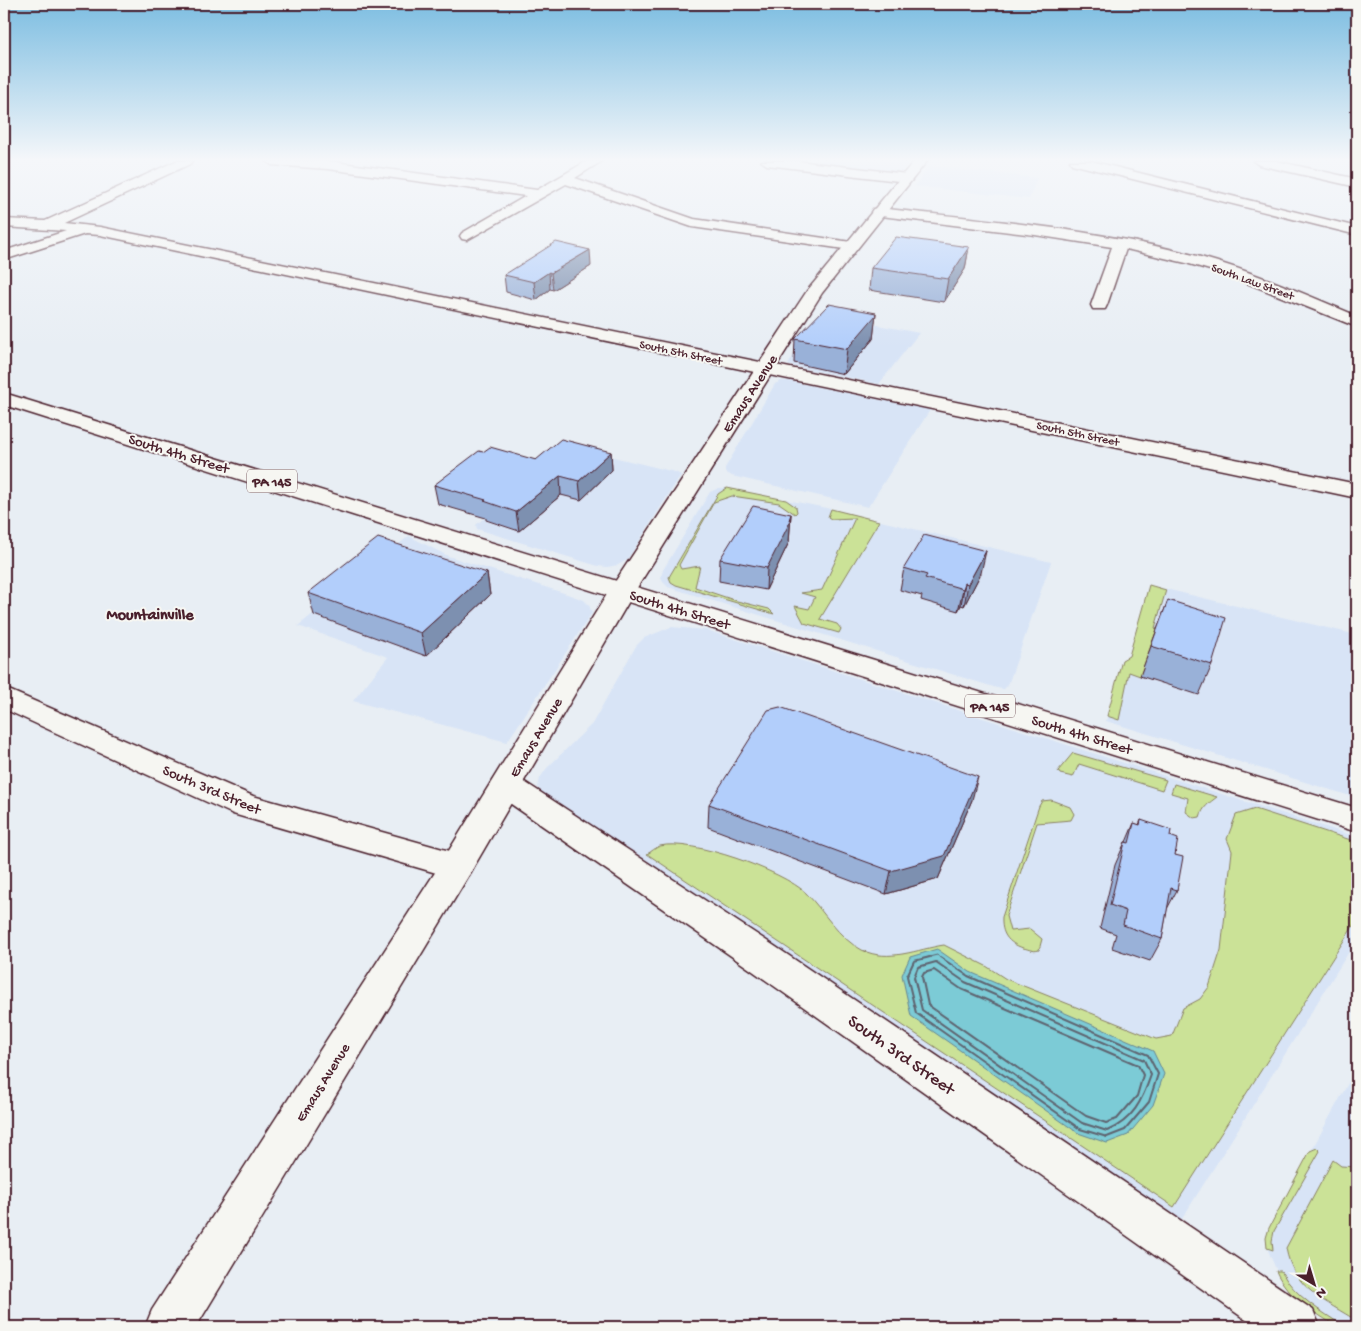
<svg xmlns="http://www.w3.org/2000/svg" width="1361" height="1331" viewBox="0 0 1361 1331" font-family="'Gochi Hand',sans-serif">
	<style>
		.built { fill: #d8e4f6 }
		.green { fill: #cbe297; stroke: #8a8061 }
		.water { fill: #7bcbd6; stroke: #678692 }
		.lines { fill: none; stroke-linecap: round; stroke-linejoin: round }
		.shore-far1 { stroke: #5e646f; stroke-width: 1 }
		.shore { stroke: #5e646f; stroke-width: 2 }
		.minor-casing { stroke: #4a1f2b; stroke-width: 3 }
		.secondary-casing { stroke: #4a1f2b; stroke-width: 3 }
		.primary-casing { stroke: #4a1f2b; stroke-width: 3 }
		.minor { fill: #f6f6f2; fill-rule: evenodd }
		.secondary { fill: #f6f6f2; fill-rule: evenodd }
		.primary { fill: #f6f6f2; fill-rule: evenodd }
		.wall { fill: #99b1d8; stroke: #4a1f2b }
		.shaded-wall { fill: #7d90b0; stroke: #4a1f2b }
		.building { fill: #b2cefb; stroke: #4a1f2b }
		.labels { text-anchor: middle; stroke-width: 4; stroke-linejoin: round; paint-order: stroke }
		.far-street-label { font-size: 12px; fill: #4a1f2b; stroke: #f6f6f2 }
		.shield { fill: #f6f6f2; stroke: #7e6067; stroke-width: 1 }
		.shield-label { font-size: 14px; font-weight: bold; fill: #4a1f2b }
		.street-label { font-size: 15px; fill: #4a1f2b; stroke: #f6f6f2 }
		.neighbourhood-label { font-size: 16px; font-weight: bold; fill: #4a1f2b; stroke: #f6f6f2 }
		.near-street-label { font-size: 18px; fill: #4a1f2b; stroke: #f6f6f2 }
	</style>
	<rect width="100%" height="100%" fill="#e8eef4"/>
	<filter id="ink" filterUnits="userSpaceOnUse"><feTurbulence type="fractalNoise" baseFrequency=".02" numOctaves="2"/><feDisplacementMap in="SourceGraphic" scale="10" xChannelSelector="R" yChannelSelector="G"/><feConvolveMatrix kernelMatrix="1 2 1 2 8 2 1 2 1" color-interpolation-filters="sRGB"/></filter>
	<g filter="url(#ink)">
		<!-- built -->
		<g class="built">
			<path d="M 788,161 L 912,161 L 900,173 Z"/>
			<path d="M 930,166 L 1037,178 L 1029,199 L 915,186 Z"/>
			<path d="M 817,315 L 826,315 L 919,333 L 879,384 L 788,365 Z"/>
			<path d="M 781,381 L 788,381 L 930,410 L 868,507 L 732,476 L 725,472 L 725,468 L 775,384 Z"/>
			<path d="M 568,446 L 675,472 L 681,475 L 627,560 L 618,565 L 607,567 L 598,566 L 477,529 L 476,525 Z"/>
			<path d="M 719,488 L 727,488 L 831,509 L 1051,562 L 1008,685 L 1004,689 L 997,688 L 668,587 L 663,582 L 661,577 L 663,570 L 710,492 Z"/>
			<path d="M 409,536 L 448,556 L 570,595 L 584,600 L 589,605 L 592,613 L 507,742 L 353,701 L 388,657 L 298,626 Z"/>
			<path d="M 1149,585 L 1357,635 L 1357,798 L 1106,721 L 1122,660 L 1129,656 Z"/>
			<path d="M 671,627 L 706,630 L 1357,837 L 1357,939 L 1180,1222 L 542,794 L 538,787 L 540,778 L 547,768 L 592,724 L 636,646 L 644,638 Z"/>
			<path d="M 1357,1067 L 1357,1327 L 1337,1327 L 1281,1281 L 1267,1248 L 1266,1238 L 1269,1228 Z"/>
		</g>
		<!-- green -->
		<g class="green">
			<path d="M 727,488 L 786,500 L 796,507 L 797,512 L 795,514 L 779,503 L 732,496 L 714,502 L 679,565 L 681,569 L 700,566 L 695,587 L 737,601 L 769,609 L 774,614 L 676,585 L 671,582 L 669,577 L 718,494 Z"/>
			<path d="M 831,509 L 879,521 L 820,619 L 837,624 L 841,629 L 839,633 L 804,623 L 795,606 L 809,609 L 815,597 L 801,593 L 822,590 L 855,518 L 831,519 L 828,517 Z"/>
			<path d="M 1149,585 L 1166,590 L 1155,628 L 1157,629 L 1140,676 L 1129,672 L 1119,720 L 1107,716 L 1122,660 L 1129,656 Z"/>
			<path d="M 1073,753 L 1166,780 L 1162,790 L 1079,764 L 1073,777 L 1060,774 L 1058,771 Z"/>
			<path d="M 1174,784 L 1217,797 C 1209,803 1203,807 1200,817 L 1194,818 L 1186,812 L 1188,798 L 1171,793 Z"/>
			<path d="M 1051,800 L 1070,807 L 1074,814 L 1071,820 L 1037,823 L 1006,916 L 1010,931 L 1030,929 L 1042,939 L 1039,950 C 1033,952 1029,949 1023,948 C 1008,943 1001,934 1002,917 L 1039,806 L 1042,801 Z"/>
			<path d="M 1255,809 L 1357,842 L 1357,920 L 1174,1207 L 647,854 C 651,852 656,847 660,846 C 691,838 783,871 806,893 C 824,911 838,938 862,950 C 889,963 917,949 944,945 L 986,966 L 1006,979 L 1156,1039 L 1172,1036 L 1183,1008 L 1200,999 L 1209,987 L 1221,950 L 1232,851 L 1227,839 L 1236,815 Z"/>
			<path d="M 1317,1148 L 1320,1151 L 1274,1231 L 1272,1241 L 1273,1250 L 1267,1248 L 1266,1238 L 1269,1228 L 1310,1151 Z"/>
			<path d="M 1333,1160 L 1341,1166 L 1357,1167 L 1357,1321 C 1326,1301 1293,1289 1286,1248 Z"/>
			<path d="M 1276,1271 L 1281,1271 C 1295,1297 1321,1311 1345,1327 L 1337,1327 C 1313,1311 1288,1298 1276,1271 Z"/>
		</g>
		<!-- water -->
		<path class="water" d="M 937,949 L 970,972 L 1153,1051 L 1164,1074 L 1153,1105 L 1128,1135 L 1107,1143 L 1078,1133 L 911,1016 L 902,975 L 910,957 Z"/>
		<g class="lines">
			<!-- shore-far1 -->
			<path class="shore-far1" d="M 925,958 L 937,955 L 941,958"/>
			<!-- shore -->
			<g class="shore">
				<path d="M 930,957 L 914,961 L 907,976 L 916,1013 L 1080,1129 L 1107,1137 L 1125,1130 L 1149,1102 L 1158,1074 L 1148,1055 L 968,976 L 940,957"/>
				<path d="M 936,962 L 965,982 L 1144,1060 L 1151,1075 C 1142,1101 1133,1120 1107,1131 L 1082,1123 L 922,1010 L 914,977 L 918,967 Z"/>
				<path d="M 934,970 L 961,989 L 1138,1065 L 1143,1075 L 1137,1096 L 1117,1119 L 1106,1123 L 1086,1116 L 928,1005 L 922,977 L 924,973 Z"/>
			</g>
			<!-- minor casing -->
			<g class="minor-casing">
				<g id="minor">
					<path d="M 176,161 L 192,161 L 190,164 L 64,223 L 100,227 L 1357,484 L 1357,498 L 100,235 L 85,234 L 4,260 L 4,251 L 66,231 L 4,227 L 4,219 L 45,221 Z"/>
					<path d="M 266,161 L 328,161 L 537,190 L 587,161 L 602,161 L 575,178 L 694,219 L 851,242 L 856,243 L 858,246 L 856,249 L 851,250 L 692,227 L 566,184 L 467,240 L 462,239 L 460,236 L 462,233 L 526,196 L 328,169 L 272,165 Z"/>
					<path d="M 761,161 L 798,161 L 907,174 L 913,178 L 907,182 L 767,165 Z"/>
					<path d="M 1070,161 L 1091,161 L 1357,227 L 1357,235 L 1072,164 Z"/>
					<path d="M 1253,161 L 1276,161 L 1357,179 L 1357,187 L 1259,165 Z"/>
					<path d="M 878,208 C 984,220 1093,228 1197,256 C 1252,271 1305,294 1357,316 L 1357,327 L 1227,275 L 1186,263 L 1126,249 L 1107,305 L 1105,309 L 1093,309 L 1091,305 L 1112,247 L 1035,235 L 873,215 L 871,212 L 873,209 Z"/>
					<path d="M 4,688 L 253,796 L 457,853 L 469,857 L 474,866 L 469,875 L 457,879 L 233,814 L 4,709 Z"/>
					<path d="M 506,773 L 517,777 L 776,947 L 1313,1310 L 1320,1327 L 1256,1327 L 750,969 L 495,793 L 490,785 L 495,777 Z"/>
				</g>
			</g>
			<!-- secondary casing -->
			<g class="secondary-casing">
				<path id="secondary" d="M 914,161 L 927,161 L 822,293 L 635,591 L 469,875 L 196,1327 L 145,1327 L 152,1310 L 445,857 L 609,591 L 807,291 Z"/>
			</g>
			<!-- primary casing -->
			<g class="primary-casing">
				<path id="primary" d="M 4,393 L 1357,808 L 1357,832 L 4,405 Z"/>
			</g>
			<!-- minor -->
			<use href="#minor" class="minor"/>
			<!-- secondary -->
			<use href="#secondary" class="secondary"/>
			<!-- primary -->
			<use href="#primary" class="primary"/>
		</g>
		<!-- wall -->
		<g class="wall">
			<path d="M 969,247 L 965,269 L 944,302 L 869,290 L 871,268 Z"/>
			<path d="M 591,266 L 553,290 L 550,289 L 536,300 L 506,292 L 504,275 Z"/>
			<path d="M 876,313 L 873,339 L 844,374 L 794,363 L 795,339 Z"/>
			<path d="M 611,452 L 612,470 L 581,500 L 561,495 L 519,531 L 486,520 L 486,518 L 438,504 L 434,485 L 536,460 Z"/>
			<path d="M 791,514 L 789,542 L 766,590 L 719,581 L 720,559 Z"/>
			<path d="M 904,568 L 981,573 L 964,606 L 961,605 L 958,611 L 921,600 L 922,596 L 900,590 Z"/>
			<path d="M 487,573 L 490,595 L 426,656 L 314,615 L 308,593 Z"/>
			<path d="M 1168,600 L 1212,665 L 1199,695 L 1140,676 Z"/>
			<path d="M 972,800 L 938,879 L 886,894 L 708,827 L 709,804 Z"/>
			<path d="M 1141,820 L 1170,836 L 1175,855 L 1177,890 L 1167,909 L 1162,939 L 1150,961 L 1112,948 L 1116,934 L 1100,928 L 1115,865 L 1125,842 L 1126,842 L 1134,823 L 1139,825 Z"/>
		</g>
		<!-- shaded-wall -->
		<g class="shaded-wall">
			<path d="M 969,247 L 965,269 L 944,302 L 948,279 Z"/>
			<path d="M 590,250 L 591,266 L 553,290 L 551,273 Z"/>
			<path d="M 549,272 L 550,289 L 536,300 L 534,282 Z"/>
			<path d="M 876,313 L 873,339 L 844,374 L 847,349 Z"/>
			<path d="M 611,452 L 612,470 L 581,500 L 579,481 Z"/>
			<path d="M 560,476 L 561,495 L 519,531 L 516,512 Z"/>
			<path d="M 791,514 L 789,542 L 766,590 L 767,568 Z"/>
			<path d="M 986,551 L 981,573 L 964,606 L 968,584 Z"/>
			<path d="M 487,573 L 490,595 L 426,656 L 421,633 Z"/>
			<path d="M 965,583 L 961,605 L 958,611 L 963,589 Z"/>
			<path d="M 978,777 L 972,800 L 938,879 L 886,894 L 891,871 Z"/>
		</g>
		<!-- building -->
		<g class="building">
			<path d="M 896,237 L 969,247 L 948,279 L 871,268 Z"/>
			<path d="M 556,242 L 590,250 L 551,273 L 549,272 L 534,282 L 504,275 Z"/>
			<path d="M 829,304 L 876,313 L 875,314 L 876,315 L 847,349 L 795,339 Z"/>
			<path d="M 561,439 L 611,452 L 579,481 L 560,476 L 516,512 L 484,501 L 486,500 L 434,485 L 479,451 L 483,452 L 490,447 L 536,460 Z"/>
			<path d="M 753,506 L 791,514 L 789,520 L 791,520 L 767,568 L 720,559 Z"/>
			<path d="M 924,535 L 986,551 L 968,584 L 965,583 L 963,589 L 925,578 L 927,575 L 904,568 Z"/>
			<path d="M 378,538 L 487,573 L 421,633 L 308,593 Z"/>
			<path d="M 1168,600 L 1226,618 L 1212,665 L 1151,646 Z"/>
			<path d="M 780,707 L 978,777 L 944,856 L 891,871 L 709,804 L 768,710 Z"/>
			<path d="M 1141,820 L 1171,830 L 1170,836 L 1178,839 L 1175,855 L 1183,857 L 1177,890 L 1171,888 L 1162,939 L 1123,925 L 1126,911 L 1110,905 L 1125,842 L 1129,843 L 1134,823 L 1140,825 Z"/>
		</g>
	</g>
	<!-- sky -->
	<linearGradient id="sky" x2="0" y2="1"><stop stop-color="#7cbde1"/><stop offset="0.46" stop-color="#f5f7fa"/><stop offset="1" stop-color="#f5f7fa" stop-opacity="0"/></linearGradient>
	<rect width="1361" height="347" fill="url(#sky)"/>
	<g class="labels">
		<!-- far-street labels -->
		<g class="far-street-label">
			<text transform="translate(1253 281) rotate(20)" y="4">South Law Street</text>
			<text transform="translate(681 352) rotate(12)" y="4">South 5th Street</text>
			<text transform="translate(1078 433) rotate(12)" y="4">South 5th Street</text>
		</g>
		<!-- shield labels -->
		<g class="shield">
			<rect x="247" y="469.5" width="50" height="23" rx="4"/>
			<rect x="965" y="694.5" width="50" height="23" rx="4"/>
		</g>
		<g class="shield-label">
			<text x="272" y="486">PA 145</text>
			<text x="990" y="711">PA 145</text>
		</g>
		<!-- street labels -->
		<g class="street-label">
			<text transform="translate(749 393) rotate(-57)" y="5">Emaus Avenue</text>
			<text transform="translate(179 453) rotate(17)" y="5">South 4th Street</text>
			<text transform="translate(680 609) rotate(17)" y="5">South 4th Street</text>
			<text transform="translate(1082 734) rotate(17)" y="5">South 4th Street</text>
			<text transform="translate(535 737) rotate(-59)" y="5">Emaus Avenue</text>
			<text transform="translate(212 789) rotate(23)" y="5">South 3rd Street</text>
			<text transform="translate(322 1082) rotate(-58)" y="5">Emaus Avenue</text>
		</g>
		<!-- neighbourhood labels -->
		<g class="neighbourhood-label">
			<text x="150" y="619">Mountainville</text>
		</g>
		<!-- near-street labels -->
		<g class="near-street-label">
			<text transform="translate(902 1054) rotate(35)" y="6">South 3rd Street</text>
		</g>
	</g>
	<!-- margin -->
	<rect width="1361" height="1331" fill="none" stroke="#f6f6f2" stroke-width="20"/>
	<rect x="10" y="10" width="1341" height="1311" fill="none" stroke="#4a1f2b" stroke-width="2" filter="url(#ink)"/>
	<!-- north arrow -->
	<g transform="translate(1314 1284) rotate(142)" stroke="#f6f6f2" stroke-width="4" paint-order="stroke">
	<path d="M0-4L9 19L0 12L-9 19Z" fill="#4a1f2b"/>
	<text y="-8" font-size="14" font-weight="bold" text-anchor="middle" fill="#4a1f2b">N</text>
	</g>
</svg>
